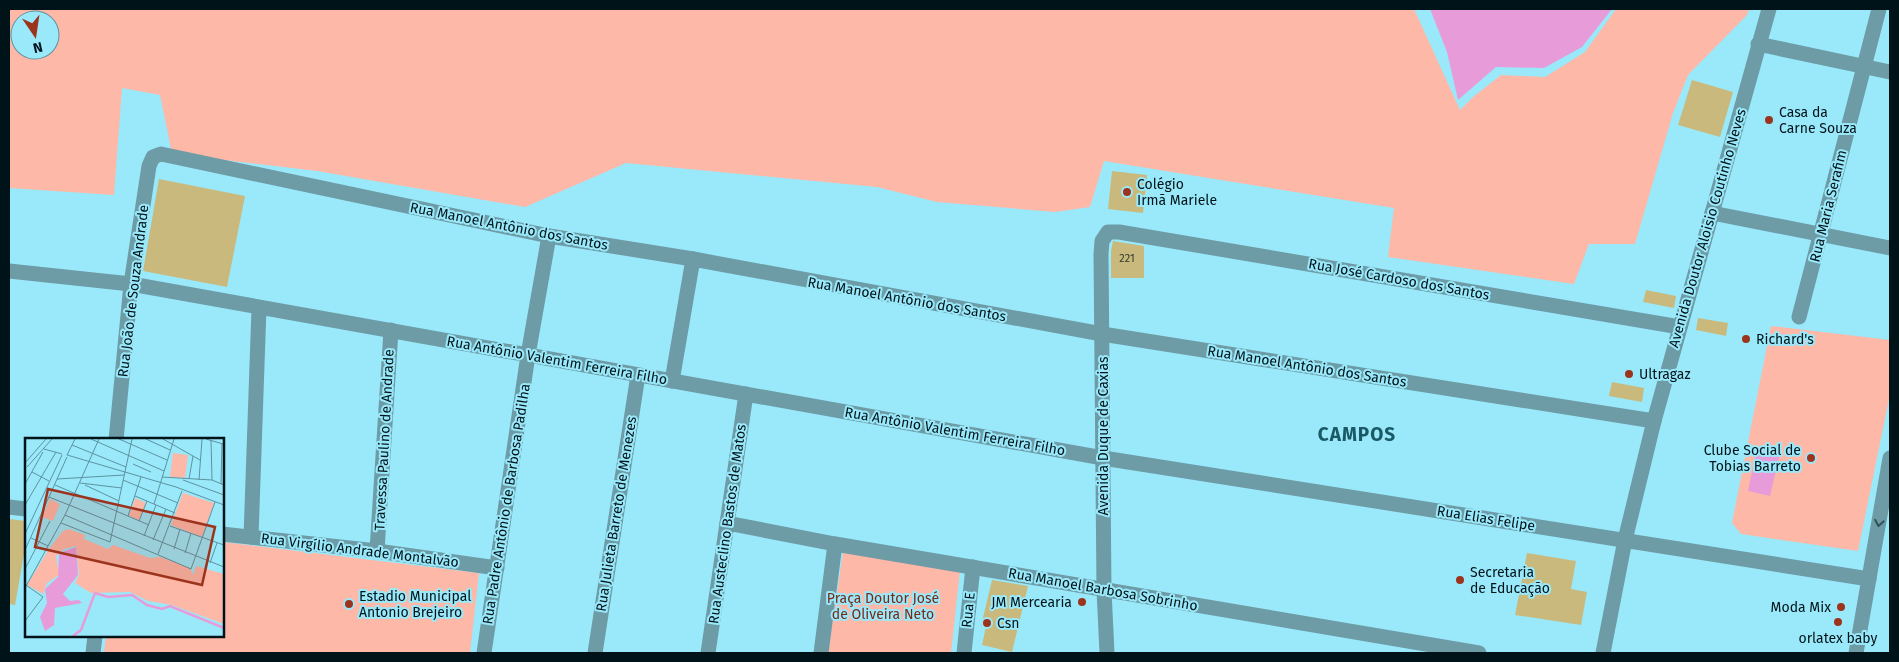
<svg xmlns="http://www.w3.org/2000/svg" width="1899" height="662" viewBox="0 0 1899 662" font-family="'Fira Sans',sans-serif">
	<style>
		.green { fill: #fdb8a7; fill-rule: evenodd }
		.water { fill: #e79cd9 }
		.building { fill: #cab97c }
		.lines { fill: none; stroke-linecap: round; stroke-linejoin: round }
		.street { stroke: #6d9ca7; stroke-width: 15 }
		.oneway { stroke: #315158 }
		.poi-dot { fill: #9c331d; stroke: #9ae9fb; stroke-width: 2 }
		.labels { text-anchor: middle; stroke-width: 4; stroke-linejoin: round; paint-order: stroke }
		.number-label { font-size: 11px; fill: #323c31 }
		.poi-label { font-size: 14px; fill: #001318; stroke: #9ae9fb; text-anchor: start }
		.street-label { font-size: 14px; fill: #001318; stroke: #9ae9fb }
		.park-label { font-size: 14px; fill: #7a2816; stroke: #9ae9fb }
		.district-label { font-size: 19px; font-weight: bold; letter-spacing: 1px; fill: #1a5965; stroke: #9ae9fb }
		.inset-river { fill: none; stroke: #e79cd9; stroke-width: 2.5 }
		.inset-road { fill: none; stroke: #5c93a0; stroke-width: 1 }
		.view { fill: #9c331d; fill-opacity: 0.15; stroke: #9c331d; stroke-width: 2.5 }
		.inset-edge { fill: none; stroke: #001318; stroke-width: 2.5 }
	</style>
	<rect width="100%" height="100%" fill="#9ae9fb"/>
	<!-- green -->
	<g class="green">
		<path d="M 9,9 L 1414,9 L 1460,110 L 1473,97 L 1501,75 L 1545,77 L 1585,52 L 1616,9 L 1749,9 L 1747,15 L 1688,75 L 1673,113 L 1635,244 L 1589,244 L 1574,284 L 1388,257 L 1394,208 L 1104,161 L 1090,207 L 1055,212 L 937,202 L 877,187 L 626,163 L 525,207 L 317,171 L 172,154 L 160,95 L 122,88 L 114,195 L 9,188 ZM 20,20 L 50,20 L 50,50 L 20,50 Z"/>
		<path d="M 1771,326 L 1890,340 L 1890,394 L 1858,551 L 1741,534 L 1732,523 Z"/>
		<path d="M 223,542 L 479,573 L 470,653 L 104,653 L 106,636 L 222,636 Z"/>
		<path d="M 843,552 L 960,571 L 951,653 L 828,653 Z"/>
	</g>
	<!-- water -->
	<g class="water">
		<path d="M 1430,9 L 1612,9 L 1582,47 L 1544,68 L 1496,67 L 1458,100 L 1447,52 Z"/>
		<path d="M 1757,448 L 1780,453 L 1770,496 L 1748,491 Z"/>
	</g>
	<!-- building -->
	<g class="building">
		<path d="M 1692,80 L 1733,92 L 1720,137 L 1678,125 Z"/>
		<path d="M 1112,171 L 1147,175 L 1143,213 L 1108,209 Z"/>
		<path d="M 159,179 L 245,196 L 227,287 L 143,271 Z"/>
		<path d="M 1113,241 L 1144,246 L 1144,278 L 1111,278 L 1111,251 Z"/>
		<path d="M 1646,290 L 1676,296 L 1674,308 L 1643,302 Z"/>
		<path d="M 1698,318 L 1728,323 L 1726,336 L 1696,330 Z"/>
		<path d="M 1612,382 L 1644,388 L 1642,402 L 1609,396 Z"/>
		<path d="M 9,519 L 26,521 L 26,543 L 15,605 L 9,604 Z"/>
		<path d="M 1527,553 L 1576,561 L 1571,589 L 1587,592 L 1581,625 L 1515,615 Z"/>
		<path d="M 992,580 L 1028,586 L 1012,652 L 982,645 L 986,626 L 981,626 Z"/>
	</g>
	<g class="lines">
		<!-- street -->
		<g class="street">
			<path d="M 1758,44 L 1890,72"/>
			<path d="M 1712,213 L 1890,248"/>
			<path d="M 9,271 L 131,284 L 1103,458 L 1869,579"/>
			<path d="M 1799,317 L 1879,9"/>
			<path d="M 672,381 L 693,259"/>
			<path d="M 116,440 L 131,284 L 149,166 L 153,157 L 161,154 L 549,236 L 693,259 L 1102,334 L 1654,421"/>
			<path d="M 9,507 L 26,509"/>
			<path d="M 727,523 L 835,544 L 1479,653"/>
			<path d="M 222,534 L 377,551 L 497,568"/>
			<path d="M 251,537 L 259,308"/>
			<path d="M 377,551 L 391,330"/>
			<path d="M 93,653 L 95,636"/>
			<path d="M 484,653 L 528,355 L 549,236"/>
			<path d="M 595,653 L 638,375"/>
			<path d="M 708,653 L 746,394"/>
			<path d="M 821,653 L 835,544"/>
			<path d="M 964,653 L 973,567"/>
			<path d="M 1107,653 L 1104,590 L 1101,254 L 1102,241 L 1108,232 L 1119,232 L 1680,327"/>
			<path d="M 1603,653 L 1625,540 L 1654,421 L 1769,9"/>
			<path d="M 1856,653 L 1890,458"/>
		</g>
	</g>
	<!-- one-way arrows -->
	<defs><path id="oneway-chevron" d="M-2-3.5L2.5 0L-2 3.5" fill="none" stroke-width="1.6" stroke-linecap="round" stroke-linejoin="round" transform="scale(1.25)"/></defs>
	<use class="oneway" href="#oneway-chevron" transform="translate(1879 523) rotate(100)"/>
	<!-- markers -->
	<g class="poi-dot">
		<circle cx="1769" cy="120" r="5"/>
		<circle cx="1127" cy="192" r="5"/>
		<circle cx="1746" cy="339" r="5"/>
		<circle cx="1629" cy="374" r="5"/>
		<circle cx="1811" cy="458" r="5"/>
		<circle cx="1460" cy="580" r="5"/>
		<circle cx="1082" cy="602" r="5"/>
		<circle cx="349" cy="604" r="5"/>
		<circle cx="1841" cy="607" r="5"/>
		<circle cx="1838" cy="622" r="5"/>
		<circle cx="987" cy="623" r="5"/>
	</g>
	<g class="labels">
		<!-- number labels -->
		<g class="number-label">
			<text x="1127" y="262">221</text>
		</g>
		<!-- poi labels -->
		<g class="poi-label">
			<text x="1779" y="117">Casa da<tspan x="1779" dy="16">Carne Souza</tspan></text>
			<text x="1137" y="189">Colégio<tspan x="1137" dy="16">Irmã Mariele</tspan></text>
			<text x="1756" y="344">Richard's</text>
			<text x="1639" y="379">Ultragaz</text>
			<text x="1801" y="455" text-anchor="end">Clube Social de<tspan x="1801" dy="16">Tobias Barreto</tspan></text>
			<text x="1470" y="577">Secretaria<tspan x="1470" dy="16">de Educação</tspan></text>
			<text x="359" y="601">Estadio Municipal<tspan x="359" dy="16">Antonio Brejeiro</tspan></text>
			<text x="1072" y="607" text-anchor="end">JM Mercearia</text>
			<text x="1831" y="612" text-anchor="end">Moda Mix</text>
			<text x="997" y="628">Csn</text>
			<text x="1838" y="643" text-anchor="middle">orlatex baby</text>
		</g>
		<!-- street labels -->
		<g class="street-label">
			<text transform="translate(1828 206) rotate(-76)" y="5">Rua Maria Serafim</text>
			<text transform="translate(509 226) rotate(11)" y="5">Rua Manoel Antônio dos Santos</text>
			<text transform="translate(1707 228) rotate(-74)" y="5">Avenida Doutor Aloisio Coutinho Neves</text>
			<text transform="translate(1399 279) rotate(10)" y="5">Rua José Cardoso dos Santos</text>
			<text transform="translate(133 291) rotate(-83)" y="5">Rua João de Souza Andrade</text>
			<text transform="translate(907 299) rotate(10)" y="5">Rua Manoel Antônio dos Santos</text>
			<text transform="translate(557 360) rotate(10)" y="5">Rua Antônio Valentim Ferreira Filho</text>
			<text transform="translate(1307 366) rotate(9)" y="5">Rua Manoel Antônio dos Santos</text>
			<text transform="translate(955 431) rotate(10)" y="5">Rua Antônio Valentim Ferreira Filho</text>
			<text transform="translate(1103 436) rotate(-90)" y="5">Avenida Duque de Caxias</text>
			<text transform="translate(384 440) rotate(-87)" y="5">Travessa Paulino de Andrade</text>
			<text transform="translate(506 504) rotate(-81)" y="5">Rua Padre Antônio de Barbosa Padilha</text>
			<text transform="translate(616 514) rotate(-81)" y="5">Rua Julieta Barreto de Menezes</text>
			<text transform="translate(1486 518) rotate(9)" y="5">Rua Elias Felipe</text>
			<text transform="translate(727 524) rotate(-82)" y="5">Rua Austeclino Bastos de Matos</text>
			<text transform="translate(360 550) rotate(7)" y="5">Rua Virgílio Andrade Montalvão</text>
			<text transform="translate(1103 589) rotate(10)" y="5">Rua Manoel Barbosa Sobrinho</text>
			<text transform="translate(968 610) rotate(-84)" y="5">Rua E</text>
		</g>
		<!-- park labels -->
		<g class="park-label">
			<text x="883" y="603">Praça Doutor José<tspan x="883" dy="16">de Oliveira Neto</tspan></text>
		</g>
		<!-- district labels -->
		<g class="district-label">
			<text x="1357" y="441">CAMPOS</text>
		</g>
	</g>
	<!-- overview -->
	<g transform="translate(25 438)">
		<rect width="199" height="199" fill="#9ae9fb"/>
		<path d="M 148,15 L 163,17 L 160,40 L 145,39 ZM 158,55 L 189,65 L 177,99 L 146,87 ZM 110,60 L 121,65 L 114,82 L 104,78 ZM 25,61 L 35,66 L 28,83 L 17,79 ZM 44,91 L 60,97 L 59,101 L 83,111 L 88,107 L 125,120 L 135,119 L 165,130 L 168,137 L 171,128 L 199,136 L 199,186 L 147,167 L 123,163 L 105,154 L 66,155 L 50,145 L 54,137 L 51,108 L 39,111 L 31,118 L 34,137 L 22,145 L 18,156 L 2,147 L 24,111 L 38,93 Z" fill="#fdb8a7"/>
		<path d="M 51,109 L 53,137 L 38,156 L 45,163 L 54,162 L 57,165 L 30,170 L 29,187 L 20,193 L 15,179 L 22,165 L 20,151 L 33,139 L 34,115 Z" fill="#e79cd9"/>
		<path class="inset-river" d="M 48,198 L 56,192 L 70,155 L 83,159 L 107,157 L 122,167 L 137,171 L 145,168 L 199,190"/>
		<path class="inset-road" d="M 66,1 L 139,33M 94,1 L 142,22M 121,1 L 145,12M 138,1 L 175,22M 181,1 L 198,6M 186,2 L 187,42M 47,7 L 101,29M 19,11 L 37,16M 42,17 L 151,49 L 199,67M 42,17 L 50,1M 0,25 L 21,1M 108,26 L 126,34M 2,29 L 27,1M 7,34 L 24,43M 137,39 L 187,42 L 199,47M 32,41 L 99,37M 164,41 L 168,18M 98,42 L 153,65M 158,42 L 199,57M 174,42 L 177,1M 55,45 L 97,50M 0,46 L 18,14M 196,46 L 197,5M 30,47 L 124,87M 60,47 L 94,63M 110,58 L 150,75M 24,59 L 199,129M 129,66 L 149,1M 0,67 L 31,14M 40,77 L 166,131 L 190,64M 103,78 L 116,39M 114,83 L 122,63M 36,85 L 85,104 L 107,1M 145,88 L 199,107M 0,96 L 37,17M 119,98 L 131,67M 6,100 L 23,108M 128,102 L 141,71M 149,111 L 155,91M 0,112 L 42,19M 160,115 L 166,95M 133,116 L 157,53M 185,125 L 192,105M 0,131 L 25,83M 0,150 L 40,77 L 74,1M 0,183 L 18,159 L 1,147"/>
		<path class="view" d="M 23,51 L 190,89 L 177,147 L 10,109 Z"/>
		<rect width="199" height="199" class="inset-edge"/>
	</g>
	<!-- border -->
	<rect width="1899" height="662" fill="none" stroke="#001318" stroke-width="20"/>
	<!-- north arrow -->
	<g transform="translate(35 35) rotate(167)"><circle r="24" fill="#9ae9fb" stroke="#5c93a0"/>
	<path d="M0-4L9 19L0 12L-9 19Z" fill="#9c331d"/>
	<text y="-8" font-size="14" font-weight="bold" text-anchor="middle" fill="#001318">N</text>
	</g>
</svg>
